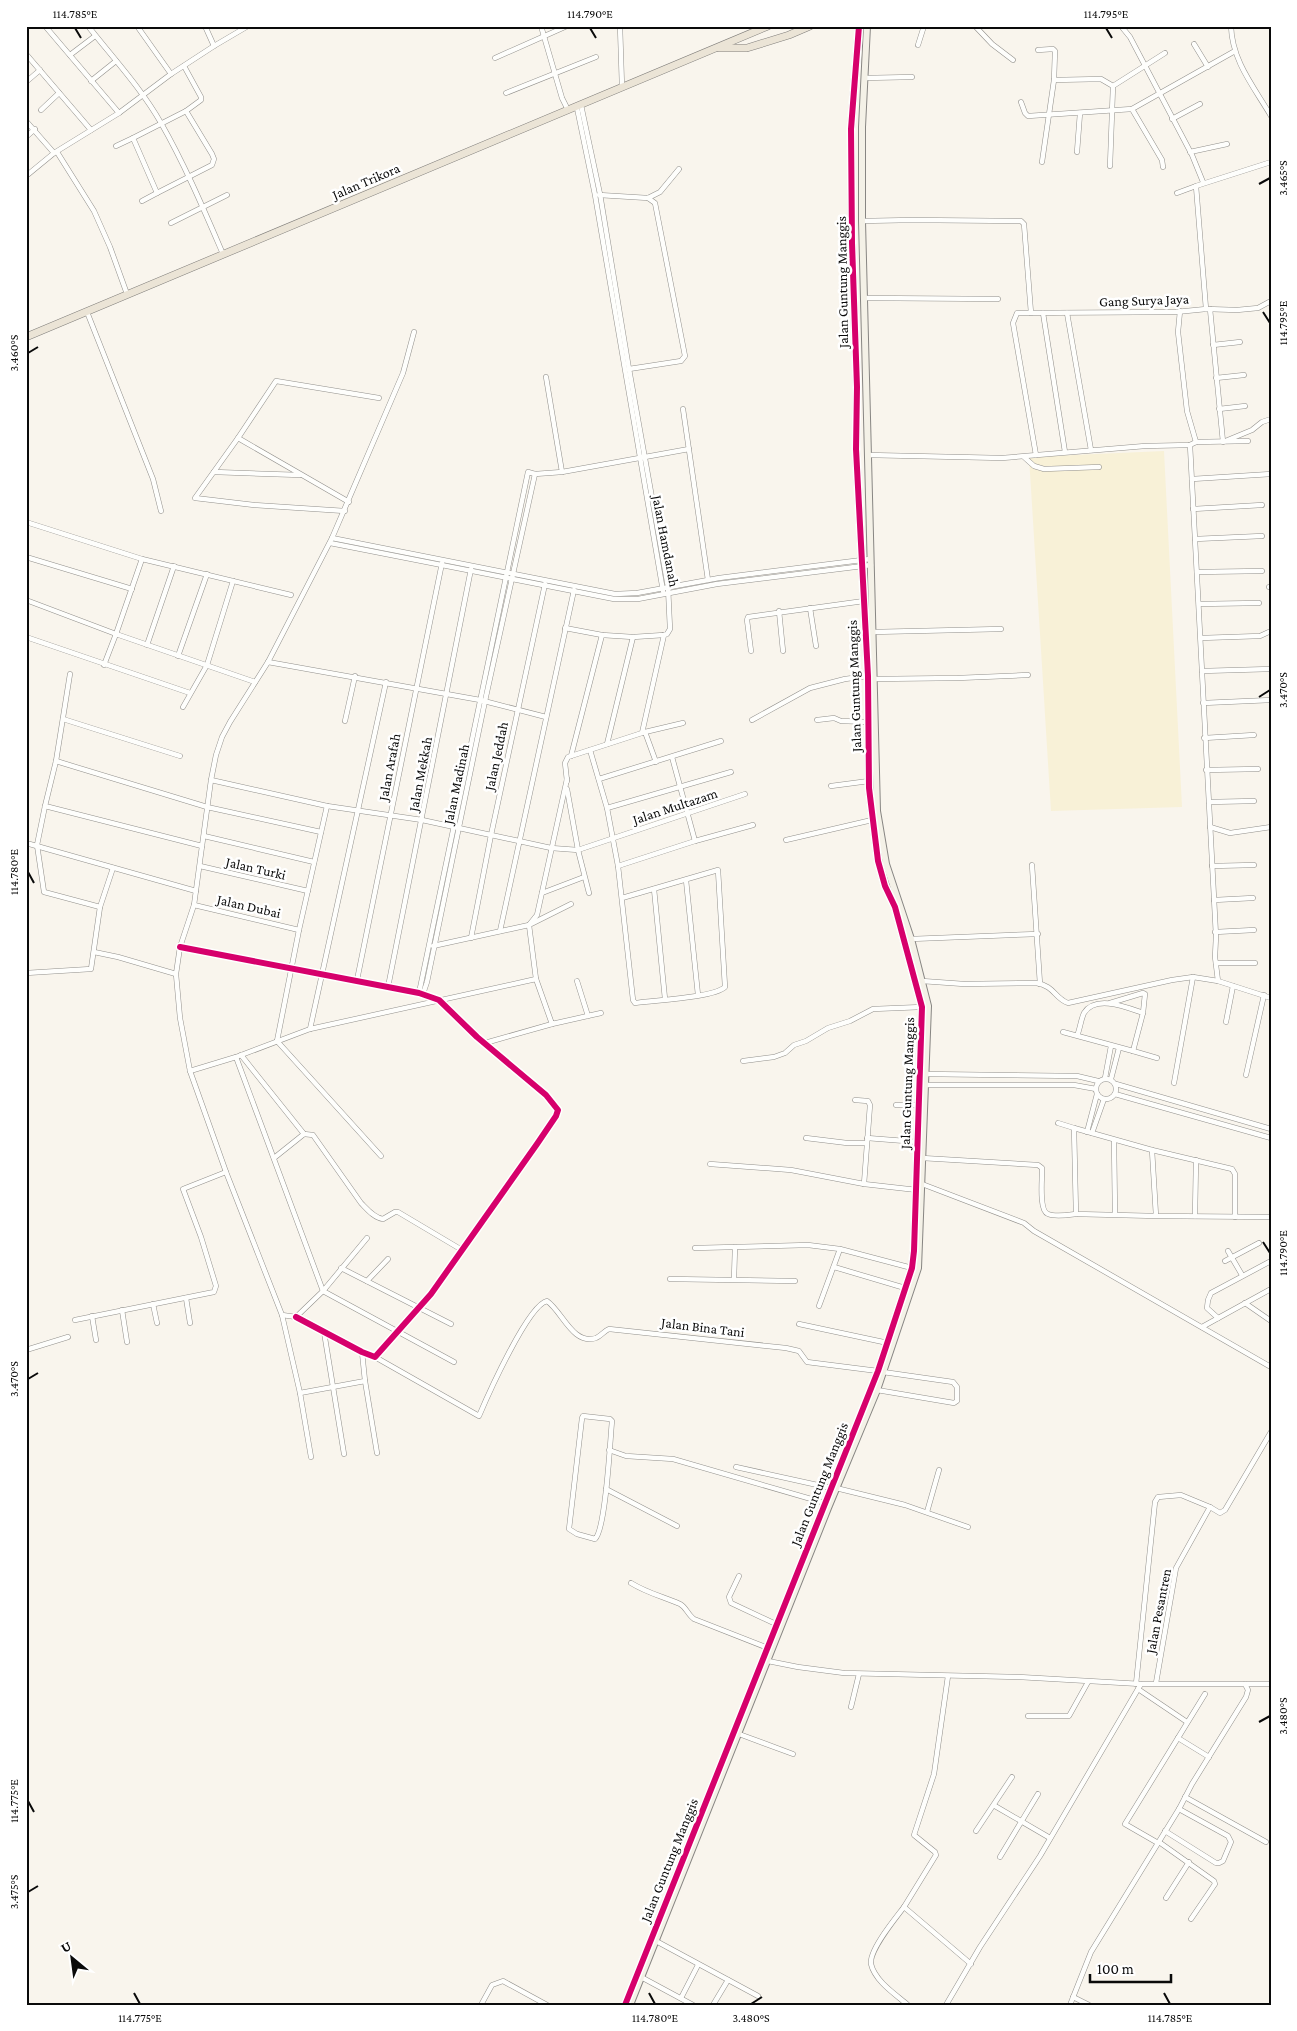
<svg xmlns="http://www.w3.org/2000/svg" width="1297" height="2031" viewBox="0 0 1297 2031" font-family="'Crimson Pro',serif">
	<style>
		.farmland { fill: #f8f1d7 }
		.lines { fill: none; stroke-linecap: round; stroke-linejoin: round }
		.street-casing { stroke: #92908c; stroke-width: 5.5 }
		.secondary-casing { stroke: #888683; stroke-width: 8 }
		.primary-casing { stroke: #7f7d7a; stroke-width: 8 }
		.street { stroke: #fefefc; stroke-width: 4.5 }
		.secondary { stroke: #f4f1e7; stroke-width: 6 }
		.primary { stroke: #ebe4d6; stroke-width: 7 }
		.cycleway-casing { stroke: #fff; stroke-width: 9 }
		.cycleway { stroke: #d6006c; stroke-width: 6 }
		.ticks { fill: none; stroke: #0a0a0a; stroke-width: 2 }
		.labels { text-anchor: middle; stroke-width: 5; stroke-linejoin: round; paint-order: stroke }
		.street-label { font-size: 14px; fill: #0a0a0a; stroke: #fff }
		.neatline { fill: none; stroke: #0a0a0a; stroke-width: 2 }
		.ticks-label { font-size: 12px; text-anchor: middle; fill: #0a0a0a }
	</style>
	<rect width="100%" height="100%" fill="#f9f5ed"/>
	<!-- farmland -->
	<path class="farmland" d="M 1164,451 L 1182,807 L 1051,811 L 1029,457 Z"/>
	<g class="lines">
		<!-- street casing -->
		<g class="street-casing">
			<g id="street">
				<path d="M 45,26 L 119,113"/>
				<path d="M 88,26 C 113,58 141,88 161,123 C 185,165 204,210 223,254"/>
				<path d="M 137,26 L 171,74"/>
				<path d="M 205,26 L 214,46"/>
				<path d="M 541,26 L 562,98 L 568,110"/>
				<path d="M 620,26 L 622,87"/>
				<path d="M 975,26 L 992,44 L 1013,60"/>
				<path d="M 1121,26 L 1130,37 L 1192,155 L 1203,182"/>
				<path d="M 1231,26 C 1232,61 1254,87 1271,116"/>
				<path d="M 1194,44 L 1208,67"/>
				<path d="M 918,45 L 924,26"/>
				<path d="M 1038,50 L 1053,49 L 1055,51 L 1054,80 L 1042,162"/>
				<path d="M 26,54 L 91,130"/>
				<path d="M 70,55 L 95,36"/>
				<path d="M 495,58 L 567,26"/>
				<path d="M 184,66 L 201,97 L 201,100 L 186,111"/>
				<path d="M 865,78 L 912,77"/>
				<path d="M 1054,80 L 1101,79 L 1113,86"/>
				<path d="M 91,81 L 116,61"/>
				<path d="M 26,82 L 40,70"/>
				<path d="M 506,93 L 596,57"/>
				<path d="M 1021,102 L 1025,113 L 1028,116 L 1132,109 L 1235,51"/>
				<path d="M 577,108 L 595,195 L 663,591"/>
				<path d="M 1132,109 L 1162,160 L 1163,167"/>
				<path d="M 41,110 L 59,93"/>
				<path d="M 186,111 L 212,154 L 214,159 L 212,165 L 157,193 L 133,138 Z"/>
				<path d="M 1172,119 L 1200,104"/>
				<path d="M 26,121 L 54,153"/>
				<path d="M 26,137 L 35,129"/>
				<path d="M 116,146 L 133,138"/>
				<path d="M 57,152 L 94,211 L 110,247 L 127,294"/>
				<path d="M 1077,152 L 1080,113"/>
				<path d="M 1190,152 L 1227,144"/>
				<path d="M 1110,166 L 1113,86 L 1165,53"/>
				<path d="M 26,176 L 54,153 L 119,113 L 171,74 L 214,46 L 248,26"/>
				<path d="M 1177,193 L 1196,186"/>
				<path d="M 599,195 L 648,198 L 660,192 L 679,169"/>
				<path d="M 142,201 L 157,193"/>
				<path d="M 862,221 L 912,220 L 1021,221 L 1024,224 L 1031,313"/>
				<path d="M 171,223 L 227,195"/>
				<path d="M 864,298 L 998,299"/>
				<path d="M 1206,309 L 1196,186 L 1271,162"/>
				<path d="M 1210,309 L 1223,442 L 1252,430 L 1262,422 L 1271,419"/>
				<path d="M 1180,311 L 1178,332 L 1187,411 L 1196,442"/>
				<path d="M 87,312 L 153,479 L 161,511"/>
				<path d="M 1043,313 L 1065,452"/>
				<path d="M 1067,313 L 1091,450"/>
				<path d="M 1213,345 L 1240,342"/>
				<path d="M 629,369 L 681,361 L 685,356 L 655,203 L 648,198"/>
				<path d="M 546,377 L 562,472"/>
				<path d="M 1216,378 L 1244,375"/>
				<path d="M 683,409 L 708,580"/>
				<path d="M 1219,409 L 1245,406"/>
				<path d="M 238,438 L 276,381 L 379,398"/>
				<path d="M 1190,445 L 1216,936 L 1215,957 L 1218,981"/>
				<path d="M 868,455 L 1002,458 L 1145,446 L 1190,445 L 1196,442 L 1248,441"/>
				<path d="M 1036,455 L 1013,323 L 1017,313 L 1176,312 L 1206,309 L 1237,310 L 1258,308 L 1271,301"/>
				<path d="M 1024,457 L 1034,466 L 1044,469 L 1099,467"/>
				<path d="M 214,472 L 300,475"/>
				<path d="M 1192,479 L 1271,474"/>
				<path d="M 1193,509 L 1262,505"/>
				<path d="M 345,511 L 254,505 L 195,498 L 238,438 L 349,502"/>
				<path d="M 26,522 L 142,559 L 291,595"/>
				<path d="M 332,538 L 615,594 L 637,593 L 719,578 L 870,559"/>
				<path d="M 1195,539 L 1262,536"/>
				<path d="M 330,543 L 614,599 L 638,599 L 717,584 L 871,565"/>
				<path d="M 26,557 L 132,589"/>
				<path d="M 142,559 L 116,634 L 255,682"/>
				<path d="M 1197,572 L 1262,571"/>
				<path d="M 1269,587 L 1271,587"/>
				<path d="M 26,600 L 116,634 L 104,665"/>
				<path d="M 1199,604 L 1259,603"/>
				<path d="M 810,608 L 816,646"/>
				<path d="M 779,611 L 783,651"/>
				<path d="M 565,628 L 602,635"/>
				<path d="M 873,632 L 1001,629"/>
				<path d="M 26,637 L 190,693"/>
				<path d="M 1201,638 L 1260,636 L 1271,631"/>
				<path d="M 147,645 L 174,566"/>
				<path d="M 751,651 L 747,620 L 748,617 L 864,601"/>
				<path d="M 178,656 L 207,574"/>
				<path d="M 268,662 L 480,700 L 546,717"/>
				<path d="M 1202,671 L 1271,669"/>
				<path d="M 70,674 L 56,761 L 45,806 L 202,846"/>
				<path d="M 875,679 L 958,678 L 1028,675"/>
				<path d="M 1203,703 L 1271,700"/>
				<path d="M 183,707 L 207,665 L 233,581"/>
				<path d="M 63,719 L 180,756"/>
				<path d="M 752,720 L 810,688 L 845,679 L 868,676"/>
				<path d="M 817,720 L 834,718 L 841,721 L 869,722"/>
				<path d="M 345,721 L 355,676"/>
				<path d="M 645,732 L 683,723"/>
				<path d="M 642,733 L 664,635"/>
				<path d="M 1204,738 L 1254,735"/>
				<path d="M 607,744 L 633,637"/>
				<path d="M 590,750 L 607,808 L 618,866 L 633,1000 L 635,1003 C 654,1000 713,998 725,987 L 718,870 L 622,898"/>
				<path d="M 571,756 L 602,635 L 633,637 L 664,635 L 667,634 L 670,629 L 668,587 L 629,369 L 600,194 L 581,105"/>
				<path d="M 672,757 L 695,841"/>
				<path d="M 56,761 L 207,807 L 321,832"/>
				<path d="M 1206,770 L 1258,769"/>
				<path d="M 599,779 L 721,741"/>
				<path d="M 211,780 L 327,806 L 422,820 L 551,848 L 578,850 L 745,794"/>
				<path d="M 567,781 L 565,763 L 568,757 L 645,732 L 656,762"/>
				<path d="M 831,786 L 869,781"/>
				<path d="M 567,789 L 578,850 L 589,893"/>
				<path d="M 1209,802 L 1254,801"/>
				<path d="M 45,806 L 37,845 L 44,892 L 100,907"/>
				<path d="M 327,806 L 299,930 L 277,1041 L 381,1156"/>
				<path d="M 607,808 L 731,772"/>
				<path d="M 1210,827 L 1230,833 L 1271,827"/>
				<path d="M 204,836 L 314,862"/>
				<path d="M 786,840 L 872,820"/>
				<path d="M 26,843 L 196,891"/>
				<path d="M 1032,865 L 1040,984"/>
				<path d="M 200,866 L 308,891"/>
				<path d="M 618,866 L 695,841 L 753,825"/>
				<path d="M 1212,866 L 1254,865"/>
				<path d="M 686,880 L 698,995"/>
				<path d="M 654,889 L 665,999"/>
				<path d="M 542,893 L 584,877"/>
				<path d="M 1214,900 L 1253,898"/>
				<path d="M 571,904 L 529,925 L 536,979 L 552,1024 L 601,1013"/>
				<path d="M 194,905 L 299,930"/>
				<path d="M 500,931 L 574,590"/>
				<path d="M 1215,932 L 1254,930"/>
				<path d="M 471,938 L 491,835 L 545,584"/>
				<path d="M 911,939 L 1038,934"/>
				<path d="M 433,946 L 529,925 L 537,915 L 567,779"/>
				<path d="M 180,947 L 419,993 L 439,1000 L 477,1037 L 546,1095 L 558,1110 L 556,1116 L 537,1144 L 431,1294 L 375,1357 L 362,1352 L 296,1317"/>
				<path d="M 94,952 L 118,957 L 176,974 L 180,947 L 194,905 L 211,780 L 216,755 L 222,737 L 230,722 L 268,662 L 332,538 L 403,373 L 414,332"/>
				<path d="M 1216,963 L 1255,963"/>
				<path d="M 26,973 L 91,969 L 100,907 L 113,868"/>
				<path d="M 176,974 L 180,1018 L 190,1071 L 236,1057 L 310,1029 L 536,979"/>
				<path d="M 357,980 L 442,563"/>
				<path d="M 577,981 L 588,1016"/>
				<path d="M 922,981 L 964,984 L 1036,983 C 1055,986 1054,998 1068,1003 L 1172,980 L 1193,977 L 1218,981 L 1271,998"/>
				<path d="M 388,987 L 471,569"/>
				<path d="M 419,993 L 528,472 L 535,474 L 562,472 L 689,449"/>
				<path d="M 423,994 L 427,982 L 485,701 L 535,474"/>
				<path d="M 1110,1003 L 1143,993 L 1145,994 L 1143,1013"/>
				<path d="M 1226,1022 L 1233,986"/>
				<path d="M 310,1029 L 386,682"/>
				<path d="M 1063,1032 L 1133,1051 L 1143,1013 C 1128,1008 1096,994 1084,1013 C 1081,1019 1080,1029 1077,1036"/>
				<path d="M 485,1043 L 552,1024"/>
				<path d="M 1133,1051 L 1157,1058"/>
				<path d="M 241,1055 L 304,1134 L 313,1135 L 361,1203 C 367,1209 374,1218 383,1219 L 395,1212 L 398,1212 L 462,1250"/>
				<path d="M 236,1057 L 323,1291 L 296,1317 L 282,1315"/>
				<path d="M 743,1061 L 774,1057 L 785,1053 L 794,1045 L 806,1041 L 828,1028 L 850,1021 L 873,1009 L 922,1007"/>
				<path d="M 190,1071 L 226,1172 L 282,1315 L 300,1393 L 311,1457"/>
				<path d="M 925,1074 L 1077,1076 L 1098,1081"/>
				<path d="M 1246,1075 L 1264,995"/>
				<path d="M 1105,1078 L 1111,1046"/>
				<circle cx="1106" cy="1089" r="10"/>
				<path d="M 1111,1079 L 1119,1048"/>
				<path d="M 1174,1083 L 1193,977"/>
				<path d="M 1116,1084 L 1271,1129"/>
				<path d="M 925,1085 L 1074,1085 L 1096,1089"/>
				<path d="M 1115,1094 L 1271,1138"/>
				<path d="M 855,1100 L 868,1101 L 870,1105 L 864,1184"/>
				<path d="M 896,1105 L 919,1105"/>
				<path d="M 1058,1123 L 1074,1128"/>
				<path d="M 1087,1132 L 1097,1094"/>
				<path d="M 1092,1133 L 1104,1099"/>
				<path d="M 806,1138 L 847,1143 L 866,1143"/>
				<path d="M 867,1138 L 918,1142"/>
				<path d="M 1114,1140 L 1115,1214"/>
				<path d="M 1152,1150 L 1232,1169 L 1235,1174 L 1235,1217"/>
				<path d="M 274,1158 L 304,1134"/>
				<path d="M 922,1158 L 1038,1165 L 1042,1168 L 1042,1172 C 1042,1181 1039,1211 1048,1214 C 1055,1217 1068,1215 1076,1214"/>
				<path d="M 710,1164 L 791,1170 L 864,1184 L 917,1190"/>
				<path d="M 922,1184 L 1024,1223 L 1034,1231 L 1271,1367"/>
				<path d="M 1156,1216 L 1076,1214 L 1074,1128 L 1152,1150 L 1156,1216 L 1271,1217"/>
				<path d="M 1195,1216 L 1196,1160"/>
				<path d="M 367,1238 L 323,1291 L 454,1362"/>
				<path d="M 695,1248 L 808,1245 L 840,1249 L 912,1268"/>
				<path d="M 1228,1251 L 1242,1275"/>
				<path d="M 1225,1261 L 1259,1243"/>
				<path d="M 834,1267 L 905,1288"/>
				<path d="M 341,1268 L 451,1324"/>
				<path d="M 670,1279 L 795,1281"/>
				<path d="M 734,1279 L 735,1247"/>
				<path d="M 367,1281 L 388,1259"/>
				<path d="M 186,1298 L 190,1323"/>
				<path d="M 1245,1303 L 1271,1321"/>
				<path d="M 153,1304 L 157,1323"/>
				<path d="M 819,1306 L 840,1249"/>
				<path d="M 122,1310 L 127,1342"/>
				<path d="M 92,1316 L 96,1340"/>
				<path d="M 1218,1318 L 1207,1308 L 1208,1300 L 1211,1293 L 1271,1261"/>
				<path d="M 75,1320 L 214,1292 L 216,1286 L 201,1237 L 183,1189 L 226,1172"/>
				<path d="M 799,1324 L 888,1343"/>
				<path d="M 1202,1327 L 1271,1289"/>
				<path d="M 324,1332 L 344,1454"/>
				<path d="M 26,1350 L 68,1337"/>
				<path d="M 375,1357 L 479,1416 C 488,1395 528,1305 547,1301 C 562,1311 573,1346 596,1338 C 601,1336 604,1331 609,1329 L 786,1348 L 799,1351 L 807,1362 L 878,1371"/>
				<path d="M 365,1381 L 377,1453"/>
				<path d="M 877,1390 L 954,1403 L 957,1401 L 957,1387 L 953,1382 L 883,1372"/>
				<path d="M 300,1393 L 365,1381 L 362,1352"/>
				<path d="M 583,1416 L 610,1419 L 612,1421 C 610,1441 606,1529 595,1539 L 577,1534 L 569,1529 L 582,1418 Z"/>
				<path d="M 609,1450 L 626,1456 L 673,1459 L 825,1503"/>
				<path d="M 736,1467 L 831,1488"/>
				<path d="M 836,1488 L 905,1505 L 968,1527"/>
				<path d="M 606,1489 L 677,1526"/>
				<path d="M 927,1512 L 939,1470"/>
				<path d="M 739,1576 L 729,1597 L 731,1603 L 778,1625"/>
				<path d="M 631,1583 C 647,1593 664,1597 680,1604 C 686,1607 688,1615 694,1619 L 768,1648"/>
				<path d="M 768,1661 L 798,1667 L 844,1673 L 1019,1677 L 1141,1684 L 1271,1684"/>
				<path d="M 1156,1683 L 1176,1568 L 1210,1507 L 1220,1513 L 1225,1510 L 1271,1432"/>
				<path d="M 1136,1684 L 1155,1502 L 1158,1497 L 1181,1495 L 1210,1507"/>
				<path d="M 1138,1689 L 1187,1722"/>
				<path d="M 851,1707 L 859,1674"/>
				<path d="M 1028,1716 L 1069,1716 L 1088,1682"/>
				<path d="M 739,1734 L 793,1754"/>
				<path d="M 1178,1738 L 1209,1757"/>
				<path d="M 1185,1797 L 1266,1842"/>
				<path d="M 995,1806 L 1050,1838"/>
				<path d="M 976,1831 L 1012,1777"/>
				<path d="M 1165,1831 L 1216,1863 L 1219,1863 L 1223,1861 L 1231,1842 L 1228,1836 L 1179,1809"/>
				<path d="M 1159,1842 L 1214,1881 L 1215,1884 L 1191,1919"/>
				<path d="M 1158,1843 L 1125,1824 L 1205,1694"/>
				<path d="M 1000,1857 L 1038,1794"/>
				<path d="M 1166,1898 L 1189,1862"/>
				<path d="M 904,1907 L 936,1855 L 935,1852 L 914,1835 L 934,1774 L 948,1676"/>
				<path d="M 656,1941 L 758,1996"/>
				<path d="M 641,1977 L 693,2005"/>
				<path d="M 1073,1997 L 1089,2005"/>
				<path d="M 681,1998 L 698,1965"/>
				<path d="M 481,2005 L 492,1985 L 503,1981 L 547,2005"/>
				<path d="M 713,2005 L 728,1980"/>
				<path d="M 908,2005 C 895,1994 875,1981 871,1964 C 869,1950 895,1919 904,1907 L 971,1964"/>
				<path d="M 946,2005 L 980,1947 L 1040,1856 L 1141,1684"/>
				<path d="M 1070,2005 L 1091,1952 L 1179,1809 L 1192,1784 L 1246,1697 L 1248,1690 L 1245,1684"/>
			</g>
		</g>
		<!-- secondary casing -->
		<g class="secondary-casing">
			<g id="secondary">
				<path d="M 625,2005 L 878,1371 L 912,1268 L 914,1251 L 922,1007 L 895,907 L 885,886 L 878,861 L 869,788 L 868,676 L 856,449 L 857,387 L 852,243 L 851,129 L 859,26"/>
				<path d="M 630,2005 L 828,1508 L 877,1390 L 918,1268 L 928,1006 L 911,939 L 886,864 L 877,811 L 862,221 L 862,127 L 867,26"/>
			</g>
		</g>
		<!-- primary casing -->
		<g class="primary-casing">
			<g id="primary">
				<path d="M 719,48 L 747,48 L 789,35 L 810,26"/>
				<path d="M 26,337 L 768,26"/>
			</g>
		</g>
		<!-- street -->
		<use href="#street" class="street"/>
		<!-- secondary -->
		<use href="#secondary" class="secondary"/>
		<!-- primary -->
		<use href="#primary" class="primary"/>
		<!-- cycleway casing -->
		<g class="cycleway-casing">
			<g id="cycleway">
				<path d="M 180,947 L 419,993 L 439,1000 L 477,1037 L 546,1095 L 558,1110 L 556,1116 L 537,1144 L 431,1294 L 375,1357 L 362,1352 L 296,1317"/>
				<path d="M 625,2005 L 878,1371 L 912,1268 L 914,1251 L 922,1007 L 895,907 L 885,886 L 878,861 L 869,788 L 868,676 L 856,449 L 857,387 L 852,243 L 851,129 L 859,26"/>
			</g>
		</g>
		<!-- cycleway -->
		<use href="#cycleway" class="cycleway"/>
	</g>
	<!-- ticks -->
	<path class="ticks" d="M 75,28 L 81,38M 590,28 L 596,38M 1106,28 L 1112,38M 1259,184 L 1270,178M 1263,312 L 1270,323M 28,353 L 38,347M 1259,697 L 1270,690M 28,872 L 34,883M 1263,1242 L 1270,1253M 28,1379 L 38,1373M 1259,1722 L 1270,1716M 28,1801 L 34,1812M 28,1892 L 38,1886M 134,1993 L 140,2004M 649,1993 L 655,2004M 1164,1993 L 1170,2004M 751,2004 L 762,1997"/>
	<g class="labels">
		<!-- street labels -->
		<g class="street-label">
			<text transform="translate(366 181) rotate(-23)" y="5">Jalan Trikora</text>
			<text transform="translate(842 282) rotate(-91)" y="5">Jalan Guntung Manggis</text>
			<text transform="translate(1144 300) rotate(-2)" y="5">Gang Surya Jaya</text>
			<text transform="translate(666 541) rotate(79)" y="5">Jalan Hamdanah</text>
			<text transform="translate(854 686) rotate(-92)" y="5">Jalan Guntung Manggis</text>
			<text transform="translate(496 756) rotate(-78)" y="5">Jalan Jeddah</text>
			<text transform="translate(389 767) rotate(-79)" y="5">Jalan Arafah</text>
			<text transform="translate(420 774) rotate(-79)" y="5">Jalan Mekkah</text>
			<text transform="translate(456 784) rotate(-78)" y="5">Jalan Madinah</text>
			<text transform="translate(675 806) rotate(-18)" y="5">Jalan Multazam</text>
			<text transform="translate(256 868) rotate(13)" y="5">Jalan Turki</text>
			<text transform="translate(249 906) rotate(13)" y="5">Jalan Dubai</text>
			<text transform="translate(907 1083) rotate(-88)" y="5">Jalan Guntung Manggis</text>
			<text transform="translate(703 1327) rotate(7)" y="5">Jalan Bina Tani</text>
			<text transform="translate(819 1484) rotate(-68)" y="5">Jalan Guntung Manggis</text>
			<text transform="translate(1158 1611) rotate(-79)" y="5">Jalan Pesantren</text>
			<text transform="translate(669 1860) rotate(-68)" y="5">Jalan Guntung Manggis</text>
		</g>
	</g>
	<!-- border -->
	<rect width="1297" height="2031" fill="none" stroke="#ffffff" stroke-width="55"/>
	<!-- north arrow -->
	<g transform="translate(72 1958) rotate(331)" stroke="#ffffff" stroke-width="4" paint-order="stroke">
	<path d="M0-4L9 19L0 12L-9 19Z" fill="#0a0a0a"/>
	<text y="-8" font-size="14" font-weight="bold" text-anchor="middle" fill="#0a0a0a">U</text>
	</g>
	<!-- scale -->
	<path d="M1090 1974v8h81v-8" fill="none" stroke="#0a0a0a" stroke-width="2.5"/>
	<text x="1097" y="1974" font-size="15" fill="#0a0a0a" stroke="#ffffff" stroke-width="4" paint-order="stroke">100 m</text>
	<rect x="28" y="28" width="1242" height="1976" class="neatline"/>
	<g class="ticks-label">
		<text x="75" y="18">114.785°E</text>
		<text x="590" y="18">114.790°E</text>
		<text x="1106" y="18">114.795°E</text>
		<text transform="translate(1283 178) rotate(-90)" y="4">3.465°S</text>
		<text transform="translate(1283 323) rotate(-90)" y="4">114.795°E</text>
		<text transform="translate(14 353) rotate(-90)" y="4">3.460°S</text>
		<text transform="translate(1283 690) rotate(-90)" y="4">3.470°S</text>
		<text transform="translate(14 872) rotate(-90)" y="4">114.780°E</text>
		<text transform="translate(1283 1253) rotate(-90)" y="4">114.790°E</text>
		<text transform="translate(14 1379) rotate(-90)" y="4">3.470°S</text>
		<text transform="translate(1283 1716) rotate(-90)" y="4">3.480°S</text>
		<text transform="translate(14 1801) rotate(-90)" y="4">114.775°E</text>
		<text transform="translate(14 1892) rotate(-90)" y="4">3.475°S</text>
		<text x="140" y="2022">114.775°E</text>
		<text x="655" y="2022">114.780°E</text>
		<text x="751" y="2022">3.480°S</text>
		<text x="1170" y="2022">114.785°E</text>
	</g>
</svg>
